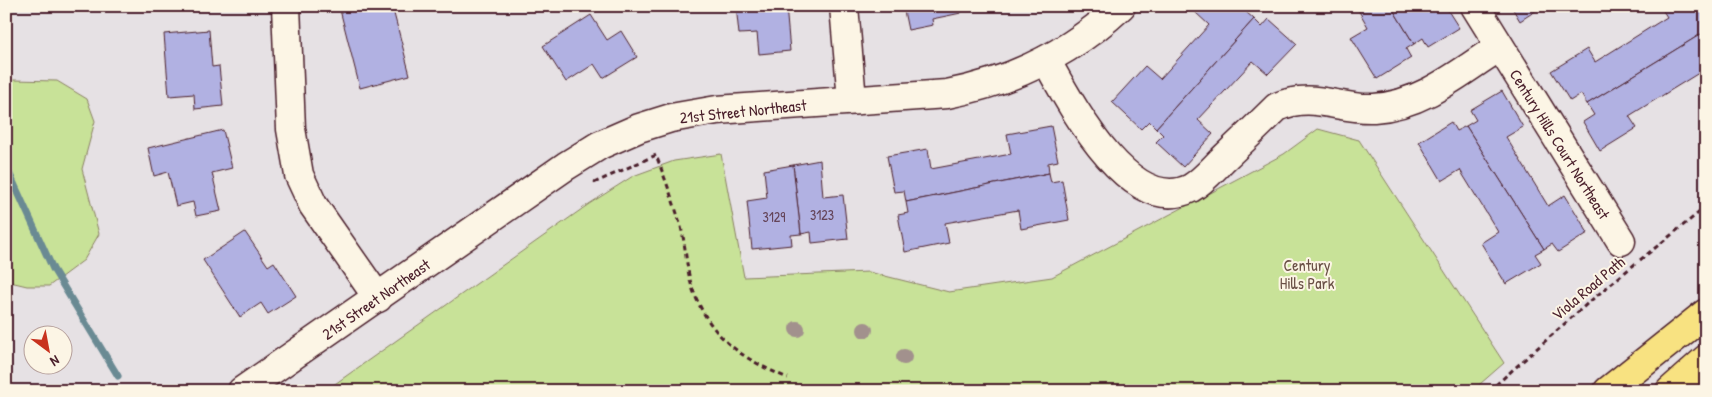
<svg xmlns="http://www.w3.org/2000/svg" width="1712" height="397" viewBox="0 0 1712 397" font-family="'Patrick Hand',sans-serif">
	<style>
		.green { fill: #c8e298; stroke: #898062 }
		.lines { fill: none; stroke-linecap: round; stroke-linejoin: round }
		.stream { stroke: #6b8a93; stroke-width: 7 }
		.building { fill: #b1b1e2; stroke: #4a1f2b }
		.minor-casing { stroke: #4a1f2b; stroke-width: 31 }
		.major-casing { stroke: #4a1f2b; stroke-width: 31 }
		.path { stroke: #4a1f2b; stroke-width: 3; stroke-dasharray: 5 4; stroke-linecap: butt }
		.minor { stroke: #fcf5e5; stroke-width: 28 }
		.major { stroke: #f8e281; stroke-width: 28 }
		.tree { fill: #a2918d }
		.labels { text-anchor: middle; stroke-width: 4; stroke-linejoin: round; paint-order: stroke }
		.number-label { font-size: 14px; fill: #644459 }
		.street-label { font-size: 16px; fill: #4a1f2b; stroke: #fcf5e5 }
		.park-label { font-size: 16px; fill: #6a5046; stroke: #fcf5e5 }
	</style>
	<rect width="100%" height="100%" fill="#e6e1e4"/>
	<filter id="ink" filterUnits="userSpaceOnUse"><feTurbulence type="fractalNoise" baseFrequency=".02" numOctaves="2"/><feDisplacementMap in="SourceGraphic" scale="10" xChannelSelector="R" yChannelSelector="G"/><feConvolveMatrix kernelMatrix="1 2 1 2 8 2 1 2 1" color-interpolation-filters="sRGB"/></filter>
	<g filter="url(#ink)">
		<!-- green -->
		<g class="green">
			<path d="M 6,76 L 13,80 L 57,81 L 87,99 L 95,121 L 82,169 L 99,234 L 84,260 L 49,286 L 27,286 L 6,281 Z"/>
			<path d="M 1318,129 L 1359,140 L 1504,363 L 1472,391 L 325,391 L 589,204 L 633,176 L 674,161 L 721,154 L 744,277 L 869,272 L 949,292 L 1052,277 L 1284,154 Z"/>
		</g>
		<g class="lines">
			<!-- stream -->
			<path class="stream" d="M 6,166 L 53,269 L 118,376"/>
		</g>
		<!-- building -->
		<g class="building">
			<path d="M 339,6 L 392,6 L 410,75 L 360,88 Z"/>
			<path d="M 736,6 L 786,6 L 790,51 L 759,54 L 757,33 L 739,34 Z"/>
			<path d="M 903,6 L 960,6 L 961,13 L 932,19 L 933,25 L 908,30 Z"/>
			<path d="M 1199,6 L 1251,6 L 1246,12 L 1254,19 L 1156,128 L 1149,121 L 1141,129 L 1112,102 L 1145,66 L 1160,79 L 1209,25 L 1195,12 Z"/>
			<path d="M 1356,6 L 1391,6 L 1414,44 L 1406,49 L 1411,58 L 1377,79 L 1351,37 L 1368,27 Z"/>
			<path d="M 1391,6 L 1445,6 L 1459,28 L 1428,47 L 1423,38 L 1414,44 Z"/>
			<path d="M 1511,6 L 1543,6 L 1520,21 Z"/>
			<path d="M 1660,6 L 1706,6 L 1706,31 L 1587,104 L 1581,94 L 1570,101 L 1551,71 L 1587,49 L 1595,62 L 1667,17 Z"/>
			<path d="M 591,15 L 607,40 L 621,31 L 637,57 L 603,78 L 594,64 L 566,82 L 543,46 Z"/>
			<path d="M 1254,19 L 1262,27 L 1269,19 L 1297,44 L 1268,74 L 1253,61 L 1198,120 L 1213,134 L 1183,167 L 1156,142 L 1163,135 L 1156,128 Z"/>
			<path d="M 209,30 L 212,67 L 219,66 L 223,106 L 195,109 L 194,94 L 169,96 L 164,34 Z"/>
			<path d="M 1706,31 L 1706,77 L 1702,71 L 1629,116 L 1637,128 L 1600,151 L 1583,122 L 1594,115 L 1587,104 Z"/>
			<path d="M 1502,91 L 1523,127 L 1506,137 L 1548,206 L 1565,195 L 1588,233 L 1558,252 L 1552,244 L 1544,249 L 1466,126 L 1476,120 L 1470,110 Z"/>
			<path d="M 1451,122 L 1456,131 L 1466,126 L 1544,249 L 1535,254 L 1541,263 L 1506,284 L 1481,243 L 1498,232 L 1460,170 L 1442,181 L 1419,142 Z"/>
			<path d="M 1051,126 L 1058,161 L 1048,163 L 1049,173 L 906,202 L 904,191 L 894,192 L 887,156 L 928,149 L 931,169 L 1011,154 L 1007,134 Z"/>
			<path d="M 223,130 L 232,168 L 212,173 L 221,211 L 196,216 L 193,202 L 176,206 L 168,172 L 154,176 L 148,148 Z"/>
			<path d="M 820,160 L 823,197 L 843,195 L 848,239 L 812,243 L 811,232 L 801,234 L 793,165 Z"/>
			<path d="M 793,165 L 801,234 L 791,235 L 792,245 L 752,249 L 747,201 L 767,198 L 764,170 Z"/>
			<path d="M 1049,173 L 1051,182 L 1062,180 L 1069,220 L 1021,229 L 1018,210 L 945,223 L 949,243 L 905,252 L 898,215 L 908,213 L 906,202 Z"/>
			<path d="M 245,232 L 268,266 L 274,262 L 296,296 L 268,314 L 261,303 L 240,317 L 203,260 Z"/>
		</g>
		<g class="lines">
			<!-- minor casing -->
			<g class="minor-casing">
				<g id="minor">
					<path d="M 286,6 L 291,129 L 299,175 L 313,205 L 378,298"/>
					<path d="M 844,6 L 852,100"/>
					<path d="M 1475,6 L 1621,241"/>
					<path d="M 1046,60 C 1069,101 1130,219 1191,188 C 1203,181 1212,170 1222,160 C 1241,142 1259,125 1277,107 C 1313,91 1339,110 1374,108 C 1422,105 1461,72 1499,47"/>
					<path d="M 242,391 L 566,166 L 600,145 L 639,128 L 671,118 L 717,110 L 947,94 C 1014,81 1071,53 1121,6"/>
				</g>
			</g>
			<!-- major casing -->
			<g class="major-casing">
				<g id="major">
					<path d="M 1608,391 L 1706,313"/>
					<path d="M 1670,391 L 1706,359"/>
				</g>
			</g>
			<!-- path -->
			<g class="path">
				<path d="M 594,183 L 656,155 C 665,179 674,202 681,227 C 686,247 686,268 692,287 C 709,337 742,359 788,378"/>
				<path d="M 1640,260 L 1706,207"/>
				<path d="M 1489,391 L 1588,303 L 1635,264"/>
			</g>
			<!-- minor -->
			<use href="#minor" class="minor"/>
			<!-- major -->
			<use href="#major" class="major"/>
		</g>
		<!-- trees -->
		<g class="tree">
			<circle cx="797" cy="329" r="8"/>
			<circle cx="865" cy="330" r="8"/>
			<circle cx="904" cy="357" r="8"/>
		</g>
	</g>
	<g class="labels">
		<!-- number labels -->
		<g class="number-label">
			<text x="822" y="220">3123</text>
			<text x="774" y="222">3129</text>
		</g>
		<!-- street labels -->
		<g class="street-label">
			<text transform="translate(743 111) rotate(-6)" y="6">21st Street Northeast</text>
			<text transform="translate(1560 144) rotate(58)" y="6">Century Hills Court Northeast</text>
			<text transform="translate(1588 288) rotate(-40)" y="6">Viola Road Path</text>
			<text transform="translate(376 299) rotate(-35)" y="6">21st Street Northeast</text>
		</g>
		<!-- park labels -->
		<g class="park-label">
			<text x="1307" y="271">Century<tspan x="1307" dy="18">Hills Park</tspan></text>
		</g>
	</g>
	<!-- margin -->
	<rect width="1712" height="397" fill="none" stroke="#fcf5e5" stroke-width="25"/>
	<rect x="12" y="12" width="1687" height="372" fill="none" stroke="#4a1f2b" stroke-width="2" filter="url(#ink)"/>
	<!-- north arrow -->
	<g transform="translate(48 350) rotate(148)"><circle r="24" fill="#fcf5e5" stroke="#b59f9b"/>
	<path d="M0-4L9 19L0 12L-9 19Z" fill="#c8321e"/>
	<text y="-8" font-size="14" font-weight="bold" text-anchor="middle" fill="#4a1f2b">N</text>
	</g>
</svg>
